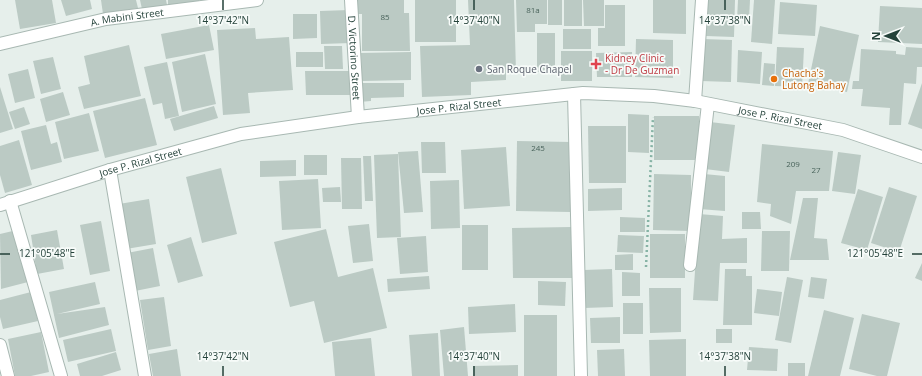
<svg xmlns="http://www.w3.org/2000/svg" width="922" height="376" viewBox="0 0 922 376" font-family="'Open Sans',sans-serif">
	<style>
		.building { fill: #bbcac4 }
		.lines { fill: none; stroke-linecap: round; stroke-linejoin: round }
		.minor-casing { stroke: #a8b8b2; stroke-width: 14 }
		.path { stroke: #86b3a5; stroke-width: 2.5; stroke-dasharray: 2 3; stroke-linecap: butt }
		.minor { stroke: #fff; stroke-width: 12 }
		.ticks { fill: none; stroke: #24423a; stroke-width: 1.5 }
		.health-dot { fill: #e0444e; stroke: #f7fbf9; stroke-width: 1.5 }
		.worship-dot { fill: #6b7280; stroke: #f7fbf9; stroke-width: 1.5 }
		.food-dot { fill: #e8710a; stroke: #f7fbf9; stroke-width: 1.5 }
		.labels { text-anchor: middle; stroke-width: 3.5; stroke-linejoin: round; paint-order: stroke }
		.number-label { font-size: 8px; fill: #4a645c }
		.street-label { font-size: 10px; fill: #24423a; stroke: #f7fbf9 }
		.health-label { font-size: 10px; fill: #be3a42; stroke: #f7fbf9; text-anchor: start }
		.worship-label { font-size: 10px; fill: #5b616d; stroke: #f7fbf9; text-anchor: start }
		.food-label { font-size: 10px; fill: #c56008; stroke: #f7fbf9; text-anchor: start }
		.ticks-label { font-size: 10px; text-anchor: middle; fill: #24423a; stroke: #f7fbf9; stroke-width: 3.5; stroke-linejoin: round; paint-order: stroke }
	</style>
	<rect width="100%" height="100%" fill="#e6efeb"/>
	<!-- building -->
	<g class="building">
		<path d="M 15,0 L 52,0 L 56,23 L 20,29 Z"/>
		<path d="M 61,0 L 90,0 L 92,9 L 66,16 Z"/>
		<path d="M 101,0 L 136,0 L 138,8 L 103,14 Z"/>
		<path d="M 140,0 L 166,0 L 167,5 L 142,9 Z"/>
		<path d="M 168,0 L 199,0 L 199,3 L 168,7 Z"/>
		<path d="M 354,0 L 404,0 L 404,13 L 409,13 L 410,51 L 362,51 L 362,14 L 355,14 Z"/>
		<rect x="415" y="0" width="41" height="42"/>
		<path d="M 468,0 L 514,0 L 516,72 L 506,72 L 506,80 L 471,82 L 471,95 L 422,97 L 420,46 L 470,45 Z"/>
		<path d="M 516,0 L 547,0 L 547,24 L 535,24 L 535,32 L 517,32 Z"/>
		<rect x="548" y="0" width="14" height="25"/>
		<rect x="564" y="0" width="18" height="26"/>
		<path d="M 583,0 L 604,0 L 604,26 L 584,26 Z"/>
		<path d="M 653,0 L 686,0 L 686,34 L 653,33 Z"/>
		<path d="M 708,0 L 735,0 L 734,37 L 706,36 Z"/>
		<path d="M 738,0 L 750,0 L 749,20 L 737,20 Z"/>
		<path d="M 754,0 L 775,0 L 772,44 L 751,42 Z"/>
		<path d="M 780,2 L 817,5 L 815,36 L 778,34 Z"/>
		<path d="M 605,5 L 625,5 L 625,46 L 598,46 L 598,28 L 605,28 Z"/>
		<path d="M 880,6 L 922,8 L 922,44 L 878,42 Z"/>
		<path d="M 349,10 L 351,43 L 321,44 L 320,11 Z"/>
		<path d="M 293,14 L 317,14 L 317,38 L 293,39 Z"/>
		<path d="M 209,25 L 214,50 L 166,59 L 161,34 Z"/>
		<path d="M 820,26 L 859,35 L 847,92 L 808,84 Z"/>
		<path d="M 255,28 L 256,39 L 289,37 L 293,90 L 248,93 L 250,113 L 223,115 L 217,30 Z"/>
		<rect x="563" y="29" width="28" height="20"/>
		<rect x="537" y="33" width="18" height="39"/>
		<path d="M 636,39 L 673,40 L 673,78 L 635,77 Z"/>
		<path d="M 702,39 L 732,40 L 731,82 L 701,81 Z"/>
		<path d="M 129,45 L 141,96 L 84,109 L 78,87 L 90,84 L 84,56 Z"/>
		<path d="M 324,46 L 342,46 L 343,69 L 325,69 Z"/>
		<path d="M 777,47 L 804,48 L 802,87 L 775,86 Z"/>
		<path d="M 906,47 L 922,48 L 922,67 L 917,67 L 916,84 L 904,83 L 901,125 L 889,125 L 890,108 L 861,106 L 863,89 L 852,89 L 853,81 L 859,81 L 861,49 L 896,51 L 896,54 L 905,55 Z"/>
		<path d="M 738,50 L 762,52 L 760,84 L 737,82 Z"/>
		<rect x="561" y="51" width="31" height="30"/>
		<rect x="296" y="52" width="27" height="15"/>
		<path d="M 411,52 L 411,80 L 362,81 L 361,53 Z"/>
		<path d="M 632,52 L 632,77 L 597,77 L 596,53 Z"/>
		<path d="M 205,54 L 216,104 L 182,112 L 172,62 Z"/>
		<path d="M 53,57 L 61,89 L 41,94 L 33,61 Z"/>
		<path d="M 167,62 L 179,116 L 165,119 L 162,103 L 153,105 L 144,67 Z"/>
		<path d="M 764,63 L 775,64 L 774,86 L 762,85 Z"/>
		<path d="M 28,69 L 35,98 L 15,103 L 8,74 Z"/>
		<path d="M 305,71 L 354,71 L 354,95 L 306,95 Z"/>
		<path d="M 359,83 L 404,83 L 404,97 L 371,98 L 371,101 L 359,102 Z"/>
		<path d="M 922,83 L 922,129 L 908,124 Z"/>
		<path d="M 0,87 L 13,129 L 0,133 Z"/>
		<path d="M 63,92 L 70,115 L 46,122 L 40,99 Z"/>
		<path d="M 145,98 L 157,145 L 105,158 L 93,111 Z"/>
		<path d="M 214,106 L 218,118 L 174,131 L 170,119 Z"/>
		<path d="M 24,107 L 30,124 L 15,129 L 9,112 Z"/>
		<path d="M 89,113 L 99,151 L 64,159 L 55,122 Z"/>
		<path d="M 628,114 L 649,115 L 649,153 L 628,152 Z"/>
		<rect x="654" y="116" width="45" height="44"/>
		<path d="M 710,122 L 735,125 L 729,172 L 705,169 Z"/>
		<path d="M 46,125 L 51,144 L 57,142 L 62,162 L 31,170 L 21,131 Z"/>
		<path d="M 588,126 L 626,126 L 626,183 L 589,183 Z"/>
		<path d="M 19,140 L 32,185 L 5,193 L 0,175 L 0,146 Z"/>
		<path d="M 517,141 L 571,142 L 570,212 L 516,211 Z"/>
		<path d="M 421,142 L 445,142 L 446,173 L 422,173 Z"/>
		<path d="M 762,144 L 833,151 L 829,191 L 796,191 L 791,224 L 770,216 L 771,204 L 757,202 Z"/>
		<path d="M 506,147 L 510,206 L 464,209 L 461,150 Z"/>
		<path d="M 418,151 L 423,212 L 404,213 L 398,152 Z"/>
		<path d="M 838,152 L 861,155 L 855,194 L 832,191 Z"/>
		<path d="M 398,154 L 401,237 L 377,238 L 374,155 Z"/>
		<rect x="304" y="155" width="23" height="20"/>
		<path d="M 363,156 L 371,156 L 373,201 L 365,201 Z"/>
		<path d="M 341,158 L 361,158 L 362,209 L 342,209 Z"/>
		<path d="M 296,160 L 296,176 L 260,177 L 260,161 Z"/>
		<path d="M 221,168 L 237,234 L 202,243 L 186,177 Z"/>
		<path d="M 654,174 L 691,175 L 691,231 L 653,230 Z"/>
		<path d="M 704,174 L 725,176 L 725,211 L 699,209 Z"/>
		<path d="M 318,179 L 321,228 L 282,230 L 279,181 Z"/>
		<path d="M 459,180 L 460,228 L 431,229 L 430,181 Z"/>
		<path d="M 340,187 L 341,202 L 323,202 L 322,188 Z"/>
		<path d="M 889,187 L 917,196 L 899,252 L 871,243 Z"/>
		<path d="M 622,188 L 622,210 L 588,211 L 588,189 Z"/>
		<path d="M 858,189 L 883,197 L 867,250 L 841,243 Z"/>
		<path d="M 803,198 L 818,198 L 814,238 L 827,239 L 829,260 L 790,260 Z"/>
		<path d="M 149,199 L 156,244 L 126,249 L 119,204 Z"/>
		<path d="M 742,212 L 760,212 L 761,229 L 742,229 Z"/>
		<path d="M 699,214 L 723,216 L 722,239 L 747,238 L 747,263 L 720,263 L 718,301 L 693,300 Z"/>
		<path d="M 620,217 L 645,218 L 645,232 L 620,232 Z"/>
		<path d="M 101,221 L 110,271 L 90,275 L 80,225 Z"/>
		<path d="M 369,224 L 373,261 L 353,263 L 348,226 Z"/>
		<rect x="462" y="225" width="26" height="45"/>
		<path d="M 571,227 L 572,278 L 513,278 L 512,228 Z"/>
		<path d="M 326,229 L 338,277 L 373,268 L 387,328 L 324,343 L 314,301 L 290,307 L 274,242 Z"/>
		<path d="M 17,230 L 28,282 L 1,289 L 0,234 Z"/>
		<path d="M 57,230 L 64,269 L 37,274 L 31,235 Z"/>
		<path d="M 762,231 L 790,231 L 789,271 L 761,271 Z"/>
		<rect x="650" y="234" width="35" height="44"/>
		<path d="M 618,235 L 644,236 L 643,253 L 617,252 Z"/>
		<path d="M 426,236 L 428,272 L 400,274 L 397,238 Z"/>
		<path d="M 191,237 L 203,276 L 178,283 L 167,245 Z"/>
		<path d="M 153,248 L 160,286 L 135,291 L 127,253 Z"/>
		<path d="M 633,254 L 633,270 L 615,270 L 615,255 Z"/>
		<path d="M 922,263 L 922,281 L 915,278 Z"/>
		<path d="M 612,269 L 613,307 L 584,308 L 584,270 Z"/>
		<path d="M 725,269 L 746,269 L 746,276 L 752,276 L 752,325 L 723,325 Z"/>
		<path d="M 622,272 L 640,273 L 640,296 L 622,296 Z"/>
		<path d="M 429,276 L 430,289 L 388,292 L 387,279 Z"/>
		<path d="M 787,277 L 803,280 L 791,343 L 775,340 Z"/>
		<path d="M 811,277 L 827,279 L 824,299 L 808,297 Z"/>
		<path d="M 538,281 L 566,282 L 565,306 L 538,305 Z"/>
		<path d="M 95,282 L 100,304 L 57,314 L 105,307 L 109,325 L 59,338 L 49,292 Z"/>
		<path d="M 649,288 L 681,288 L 681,332 L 650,333 Z"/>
		<path d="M 757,289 L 782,292 L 779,316 L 754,313 Z"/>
		<path d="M 31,292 L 38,321 L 3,329 L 0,317 L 0,300 Z"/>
		<path d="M 164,297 L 171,346 L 148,350 L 140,300 Z"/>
		<rect x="623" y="303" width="20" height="31"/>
		<path d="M 515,304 L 516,332 L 469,334 L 468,307 Z"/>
		<path d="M 824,310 L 854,318 L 840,376 L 808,376 Z"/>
		<path d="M 862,314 L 900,323 L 887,376 L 877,376 L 849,369 Z"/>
		<rect x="524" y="315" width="33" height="61"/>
		<path d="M 620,317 L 620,343 L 591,343 L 590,318 Z"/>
		<path d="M 464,327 L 468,376 L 444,376 L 440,330 Z"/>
		<path d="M 111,329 L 116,351 L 68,362 L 63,340 Z"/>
		<rect x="716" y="329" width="16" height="14"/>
		<path d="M 41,332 L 49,372 L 31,376 L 15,376 L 8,339 Z"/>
		<path d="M 438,333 L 440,376 L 412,376 L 409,335 Z"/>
		<path d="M 371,338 L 375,376 L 335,376 L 332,342 Z"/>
		<path d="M 686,339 L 686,376 L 650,376 L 649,340 Z"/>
		<path d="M 749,347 L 778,349 L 777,371 L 747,370 Z"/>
		<path d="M 177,349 L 181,376 L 153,376 L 149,354 Z"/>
		<path d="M 624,349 L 625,376 L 598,376 L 597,350 Z"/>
		<path d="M 116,352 L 121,370 L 102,376 L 80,376 L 77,364 Z"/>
		<rect x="788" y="363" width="17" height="13"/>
		<path d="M 518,365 L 518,376 L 473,376 L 473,366 Z"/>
	</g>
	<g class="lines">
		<!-- minor casing -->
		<g class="minor-casing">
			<g id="minor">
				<path id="s1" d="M 351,0 L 358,117"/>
				<path id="s2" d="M 0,44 L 106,19 L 257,0"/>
				<path d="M 574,94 L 581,376"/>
				<path d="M 695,101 L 702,0"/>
				<path d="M 110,170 L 145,376"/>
				<path d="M 10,201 L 61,376"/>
				<path id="s3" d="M 0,205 L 110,170 L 241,134 L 358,117 L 583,93 L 654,96 L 695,101 L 843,130 L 922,157"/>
				<path d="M 690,265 L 708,104"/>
				<path d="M 0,345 L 8,376"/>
			</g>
		</g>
		<!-- path -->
		<path class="path" d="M 646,267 L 653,117"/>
		<!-- minor -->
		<use href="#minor" class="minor"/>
	</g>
	<!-- ticks -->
	<path class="ticks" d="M 223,0 L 223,10M 474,0 L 474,10M 725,0 L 725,10M 0,254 L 10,254M 912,254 L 922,254M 223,366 L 223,376M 474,366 L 474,376M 725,366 L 725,376"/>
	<!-- markers -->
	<path class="health-dot" d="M594 58h4v4h4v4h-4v4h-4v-4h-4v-4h4z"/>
	<circle class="worship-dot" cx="479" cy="69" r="4"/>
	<circle class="food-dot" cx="774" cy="79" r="4"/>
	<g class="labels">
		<!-- number labels -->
		<g class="number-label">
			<text x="533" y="13">81a</text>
			<text x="385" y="20">85</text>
			<text x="538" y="151">245</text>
			<text x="793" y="167">209</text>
			<text x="816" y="173">27</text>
		</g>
		<!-- street labels -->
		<g class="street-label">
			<text dy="4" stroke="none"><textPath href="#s2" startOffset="130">A. Mabini Street</textPath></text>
			<text dy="4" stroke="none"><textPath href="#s1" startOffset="58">D. Victorino Street</textPath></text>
			<text dy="4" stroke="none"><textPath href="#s3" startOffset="471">Jose P. Rizal Street</textPath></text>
			<text dy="4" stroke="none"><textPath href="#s3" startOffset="795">Jose P. Rizal Street</textPath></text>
			<text dy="4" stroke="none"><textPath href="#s3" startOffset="147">Jose P. Rizal Street</textPath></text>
		</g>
		<!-- health labels -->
		<g class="health-label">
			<text x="605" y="62">Kidney Clinic<tspan x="605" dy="12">- Dr De Guzman</tspan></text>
		</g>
		<!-- worship labels -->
		<g class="worship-label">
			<text x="487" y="73">San Roque Chapel</text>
		</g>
		<!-- food labels -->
		<g class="food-label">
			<text x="782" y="77">Chacha's<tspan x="782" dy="12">Lutong Bahay</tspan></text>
		</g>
	</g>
	<g class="ticks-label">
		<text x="223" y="24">14°37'42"N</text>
		<text x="474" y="24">14°37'40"N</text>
		<text x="725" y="24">14°37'38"N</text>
		<text x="875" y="257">121°05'48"E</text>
		<text x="47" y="257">121°05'48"E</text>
		<text x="223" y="360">14°37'42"N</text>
		<text x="474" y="360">14°37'40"N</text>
		<text x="725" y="360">14°37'38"N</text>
	</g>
	<!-- north arrow -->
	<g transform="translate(886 36) rotate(270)" stroke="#f7fbf9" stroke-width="3" paint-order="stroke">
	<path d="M0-3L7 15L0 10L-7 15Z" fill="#24423a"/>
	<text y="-6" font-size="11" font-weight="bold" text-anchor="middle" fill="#24423a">N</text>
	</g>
</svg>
